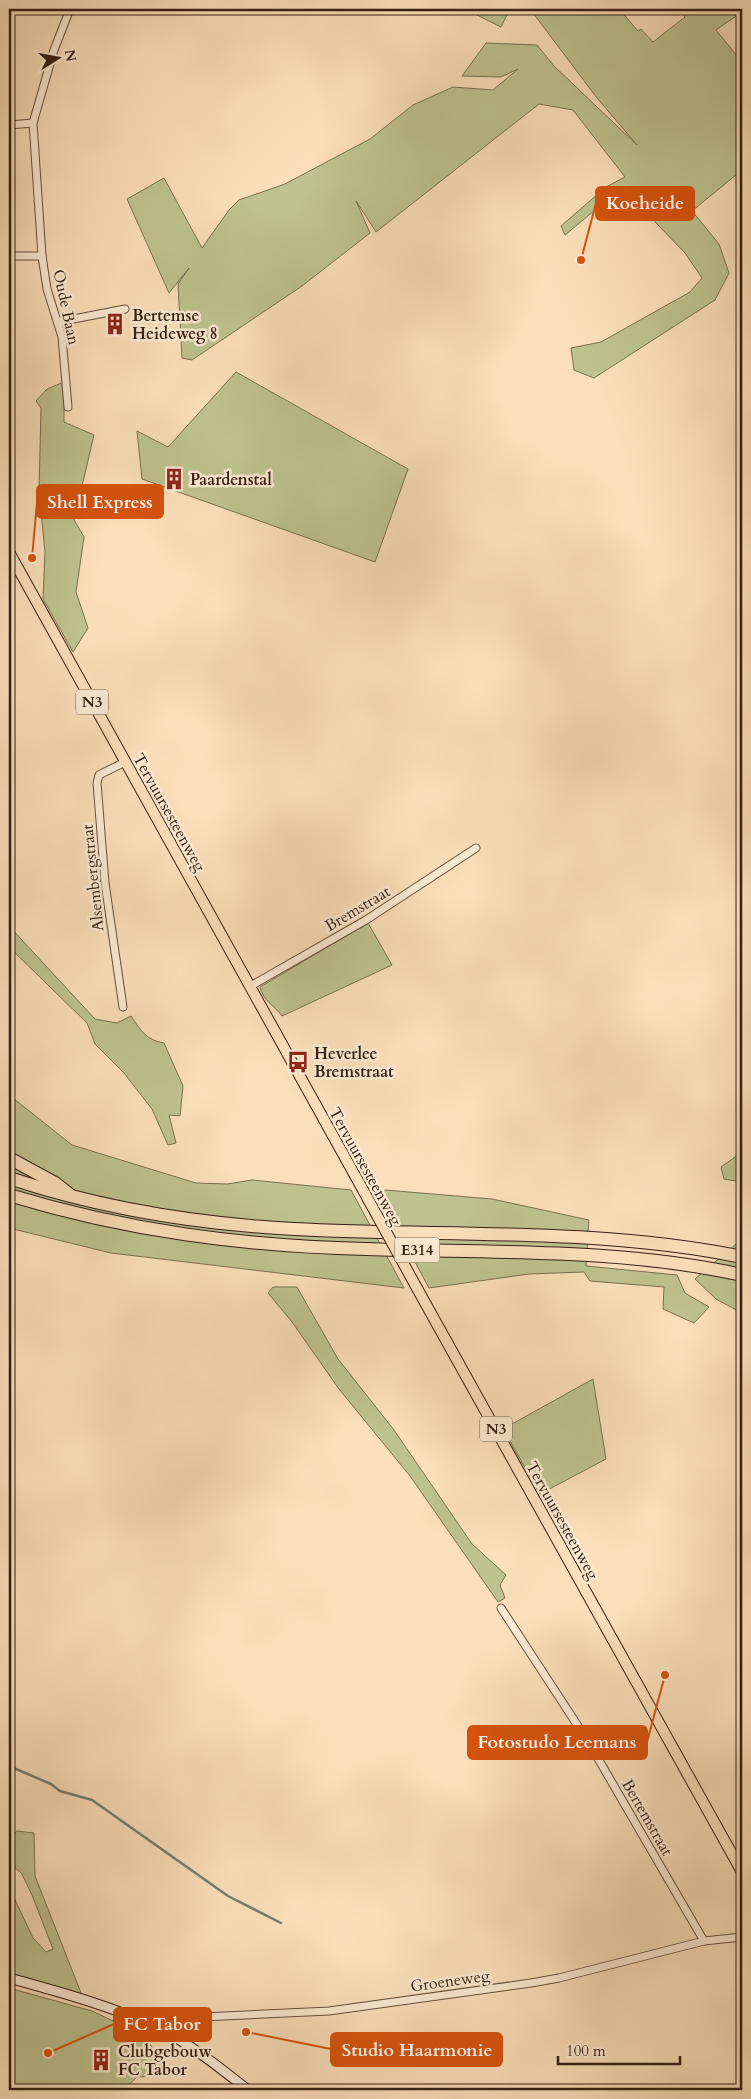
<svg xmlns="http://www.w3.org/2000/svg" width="751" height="2099" viewBox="0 0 751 2099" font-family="Cardo,serif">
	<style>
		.green { fill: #bec290; stroke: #7a7051 }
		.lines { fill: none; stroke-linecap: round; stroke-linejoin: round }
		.stream { stroke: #757d6d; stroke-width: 2.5 }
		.street-casing { stroke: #664e3c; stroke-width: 9 }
		.secondary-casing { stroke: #351e12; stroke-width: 11 }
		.primary-casing { stroke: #351e12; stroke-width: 12 }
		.highway-casing { stroke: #351e12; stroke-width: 14 }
		.street { stroke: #fcead2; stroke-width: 7 }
		.secondary { stroke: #fcead2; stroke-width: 9 }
		.primary { stroke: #fadfba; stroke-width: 10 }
		.highway { stroke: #fadfba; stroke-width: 12 }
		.primary-bridge-casing { stroke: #351e12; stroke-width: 12; stroke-linecap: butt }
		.primary-bridge { stroke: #fadfba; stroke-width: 10 }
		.labels { text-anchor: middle; stroke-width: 5; stroke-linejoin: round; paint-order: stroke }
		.shield { fill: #fcead2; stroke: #715b4c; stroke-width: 1 }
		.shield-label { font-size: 15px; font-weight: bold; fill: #351e12 }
		.street-label { font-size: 16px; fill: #351e12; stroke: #fcead2 }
		.poi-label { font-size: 16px; font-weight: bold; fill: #351e12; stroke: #fcead2; text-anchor: start }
		.leader { fill: none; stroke: #d6530d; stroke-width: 2 }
		.callout-dot { fill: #d6530d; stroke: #fcead2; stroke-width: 2 }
		.callout { fill: #d6530d; stroke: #d6530d; stroke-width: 2 }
		.callout-label { font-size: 18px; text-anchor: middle; font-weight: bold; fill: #fff }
	</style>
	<rect width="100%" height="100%" fill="#fadfba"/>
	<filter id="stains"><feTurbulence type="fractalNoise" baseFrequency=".004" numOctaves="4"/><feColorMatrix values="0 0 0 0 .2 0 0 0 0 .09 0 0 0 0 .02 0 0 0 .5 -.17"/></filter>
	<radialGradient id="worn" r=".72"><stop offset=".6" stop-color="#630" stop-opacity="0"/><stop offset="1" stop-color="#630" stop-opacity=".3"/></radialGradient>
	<!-- green -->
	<g class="green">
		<path d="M 465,9 L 510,9 L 501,27 Z"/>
		<path d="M 530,9 L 619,9 L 638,31 L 641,29 L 653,42 L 685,17 L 679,9 L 742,9 L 742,12 L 716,30 L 742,62 L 742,170 L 692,211 L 719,244 L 729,273 L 715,300 L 594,378 L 574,370 L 571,348 L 601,342 L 690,292 L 702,278 L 685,253 L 632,198 L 601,205 L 565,235 L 561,226 L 606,187 L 625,177 L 573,110 L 539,104 L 376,232 L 356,201 L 370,233 L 302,286 L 192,360 L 182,358 L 178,284 L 189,268 L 169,293 L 127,199 L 164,178 L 202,248 L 229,210 L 239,200 L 285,184 L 370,139 L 413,105 L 453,87 L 493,90 L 518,69 L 501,77 L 462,76 L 486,43 L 537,45 L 554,66 L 637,145 L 597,98 Z"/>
		<path d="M 236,372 L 408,469 L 375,562 L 142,479 L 137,431 L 168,447 Z"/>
		<path d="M 64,382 L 64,422 L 94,435 L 74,520 L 84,537 L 76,592 L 88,628 L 73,652 L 43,599 L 45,552 L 39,491 L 41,408 L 36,401 L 47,389 Z"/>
		<path d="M 368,923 L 392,965 L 282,1016 C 274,1005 263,1001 260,987 Z"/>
		<path d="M 9,926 L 95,1019 L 117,1023 L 131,1016 C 141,1031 146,1040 164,1043 L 183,1086 L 180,1116 L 169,1115 L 176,1143 L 168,1145 L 152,1109 L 124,1073 L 95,1044 L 87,1023 L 9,947 Z"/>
		<path d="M 9,1095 L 72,1145 L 196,1183 L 227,1184 L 252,1180 L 351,1190 L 404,1288 L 111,1253 L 9,1228 Z"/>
		<path d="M 742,1152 L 742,1180 L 736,1181 L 724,1179 L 721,1167 Z"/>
		<path d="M 385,1190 L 492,1199 L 589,1220 L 586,1266 L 677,1275 L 685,1293 L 709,1307 L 694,1323 L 663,1309 L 664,1287 L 590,1281 L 584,1272 L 529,1274 L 429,1288 L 379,1195 Z"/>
		<path d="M 742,1239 L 742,1313 L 716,1299 L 695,1279 Z"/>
		<path d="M 273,1287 L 297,1287 L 338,1359 L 394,1430 L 472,1544 L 506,1575 L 500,1585 L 505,1598 L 498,1602 L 410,1476 L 339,1389 L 292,1322 L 268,1293 Z"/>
		<path d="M 593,1379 L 606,1459 L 540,1494 L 503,1429 Z"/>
		<path d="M 17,1831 L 34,1833 L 35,1876 L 83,1998 L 9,1976 L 9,1931 L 12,1931 L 9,1922 L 9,1887 L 33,1938 L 46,1952 L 53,1949 L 32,1895 L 22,1874 L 9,1862 L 9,1838 Z"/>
		<path d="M 9,1988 L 92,2011 L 143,2035 L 173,2075 L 137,2077 L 123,2090 L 9,2090 Z"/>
	</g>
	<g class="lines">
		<!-- stream -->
		<path class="stream" d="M 9,1766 L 51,1784 L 60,1791 L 92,1800 L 228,1896 L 281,1923"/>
		<!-- street casing -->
		<g class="street-casing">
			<g id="street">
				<path d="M 9,125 L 33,123"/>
				<path d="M 9,256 L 42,256"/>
				<path d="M 58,322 L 125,309"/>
				<path d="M 68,407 L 62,337 L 47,289 L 42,256 L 33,123 L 54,50 L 70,9"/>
				<path d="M 249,987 L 366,920 L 476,848"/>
				<path d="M 123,1007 L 105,883 L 97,783 L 99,775 L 125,762"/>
				<path d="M 501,1608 L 589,1743 L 704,1941"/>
				<path d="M 161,2030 L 174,2020 L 183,2018 L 329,2011 L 531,1983 L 559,1978 L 704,1941 L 742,1937"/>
			</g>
		</g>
		<!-- secondary casing -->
		<g class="secondary-casing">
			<path id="secondary" d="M 9,1978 C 60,1992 112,2006 160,2029 C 192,2045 220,2068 248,2090"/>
		</g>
		<!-- primary casing -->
		<g class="primary-casing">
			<g id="primary">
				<path d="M 9,552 L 368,1199"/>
				<path d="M 418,1290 L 742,1872"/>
			</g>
		</g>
		<!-- highway casing -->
		<g class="highway-casing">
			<g id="highway">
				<path d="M 9,1158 L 55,1183 L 69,1194"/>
				<path d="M 9,1178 C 100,1208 198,1224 294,1229 C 443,1237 595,1227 742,1257"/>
				<path d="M 9,1195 C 127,1231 243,1246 366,1249 C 491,1253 619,1248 742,1275"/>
			</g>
		</g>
		<!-- street -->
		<use href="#street" class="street"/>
		<!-- secondary -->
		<use href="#secondary" class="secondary"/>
		<!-- primary -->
		<use href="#primary" class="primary"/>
		<!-- highway -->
		<use href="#highway" class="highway"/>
		<!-- primary-bridge casing -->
		<g class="primary-bridge-casing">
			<path id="primary-bridge" d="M 368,1199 L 418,1290"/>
		</g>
		<!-- primary-bridge -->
		<use href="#primary-bridge" class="primary-bridge"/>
	</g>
	<!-- icons -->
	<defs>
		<g id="building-bare" transform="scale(1.725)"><path d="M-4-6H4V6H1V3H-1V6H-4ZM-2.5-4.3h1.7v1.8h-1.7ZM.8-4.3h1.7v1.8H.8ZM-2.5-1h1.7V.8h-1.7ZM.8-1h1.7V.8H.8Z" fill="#8f2418" stroke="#fcead2" stroke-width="2.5" paint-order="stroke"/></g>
		<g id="bus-bare" transform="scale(1.725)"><path d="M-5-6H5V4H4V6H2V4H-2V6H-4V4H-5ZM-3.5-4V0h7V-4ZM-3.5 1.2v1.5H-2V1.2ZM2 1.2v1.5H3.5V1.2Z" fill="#8f2418" stroke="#fcead2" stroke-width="2.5" paint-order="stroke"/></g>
	</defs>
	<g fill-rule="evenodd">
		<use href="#building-bare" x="115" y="324"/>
		<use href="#building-bare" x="174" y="479"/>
		<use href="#bus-bare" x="298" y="1062"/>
		<use href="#building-bare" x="101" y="2060"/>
	</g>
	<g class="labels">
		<!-- shield labels -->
		<g class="shield">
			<rect x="76" y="689.5" width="32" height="25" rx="4"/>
			<rect x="394.5" y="1237.5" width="45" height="25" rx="4"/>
			<rect x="480" y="1416.5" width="32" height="25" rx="4"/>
		</g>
		<g class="shield-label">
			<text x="92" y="707">N3</text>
			<text x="417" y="1255">E314</text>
			<text x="496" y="1434">N3</text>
		</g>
		<!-- street labels -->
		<g class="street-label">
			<text transform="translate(67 307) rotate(78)" y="6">Oude Baan</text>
			<text transform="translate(170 812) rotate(61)" y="6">Tervuursesteenweg</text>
			<text transform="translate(92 878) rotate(-96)" y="6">Alsembergstraat</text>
			<text transform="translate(357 908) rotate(-31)" y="6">Bremstraat</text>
			<text transform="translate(366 1166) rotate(61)" y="6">Tervuursesteenweg</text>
			<text transform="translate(563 1520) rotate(61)" y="6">Tervuursesteenweg</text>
			<text transform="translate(648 1817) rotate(60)" y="6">Bertemstraat</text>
			<text transform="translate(450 1980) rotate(-8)" y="6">Groeneweg</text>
		</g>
		<!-- poi labels -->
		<g class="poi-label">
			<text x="132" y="321">Bertemse<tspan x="132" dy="18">Heideweg 8</tspan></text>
			<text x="190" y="485">Paardenstal</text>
			<text x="314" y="1059">Heverlee<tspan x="314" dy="18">Bremstraat</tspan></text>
			<text x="118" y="2057">Clubgebouw<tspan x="118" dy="18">FC Tabor</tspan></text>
		</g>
	</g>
	<!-- callouts -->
	<path class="leader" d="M581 260L596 203M32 558L37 502M665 1675L647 1742M48 2053L114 2024M246 2032L331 2049"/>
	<g class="callout-dot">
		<circle cx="581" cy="260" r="5"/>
		<circle cx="32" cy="558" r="5"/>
		<circle cx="665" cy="1675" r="5"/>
		<circle cx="48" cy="2053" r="5"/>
		<circle cx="246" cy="2032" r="5"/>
	</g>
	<g class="callout">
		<rect x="596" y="187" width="98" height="33" rx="5"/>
		<rect x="37" y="485" width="126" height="33" rx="5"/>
		<rect x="468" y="1726" width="179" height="33" rx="5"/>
		<rect x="114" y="2008" width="97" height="33" rx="5"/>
		<rect x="331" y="2033" width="171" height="33" rx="5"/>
	</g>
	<g class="callout-label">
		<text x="645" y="209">Koeheide</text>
		<text x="100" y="508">Shell Express</text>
		<text x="557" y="1748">Fotostudo Leemans</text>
		<text x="162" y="2030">FC Tabor</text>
		<text x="417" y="2056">Studio Haarmonie</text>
	</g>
	<!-- margin -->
	<rect width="751" height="2099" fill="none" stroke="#fadfba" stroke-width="30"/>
	<rect x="10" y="10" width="731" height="2079" fill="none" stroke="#351e12" stroke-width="2.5"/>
	<rect x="15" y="15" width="721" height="2069" fill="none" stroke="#351e12"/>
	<!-- north arrow -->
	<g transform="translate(58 58) rotate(79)" stroke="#fcead2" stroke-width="4" paint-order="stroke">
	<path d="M0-4L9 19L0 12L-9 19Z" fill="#351e12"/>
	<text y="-8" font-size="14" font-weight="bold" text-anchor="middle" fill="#351e12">N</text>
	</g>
	<!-- scale -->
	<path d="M558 2056v8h122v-8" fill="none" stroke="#351e12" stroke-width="2.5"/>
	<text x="566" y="2056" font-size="15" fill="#351e12" stroke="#fcead2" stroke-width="4" paint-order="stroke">100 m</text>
	<rect width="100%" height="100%" filter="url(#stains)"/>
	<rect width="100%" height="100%" fill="url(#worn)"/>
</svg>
